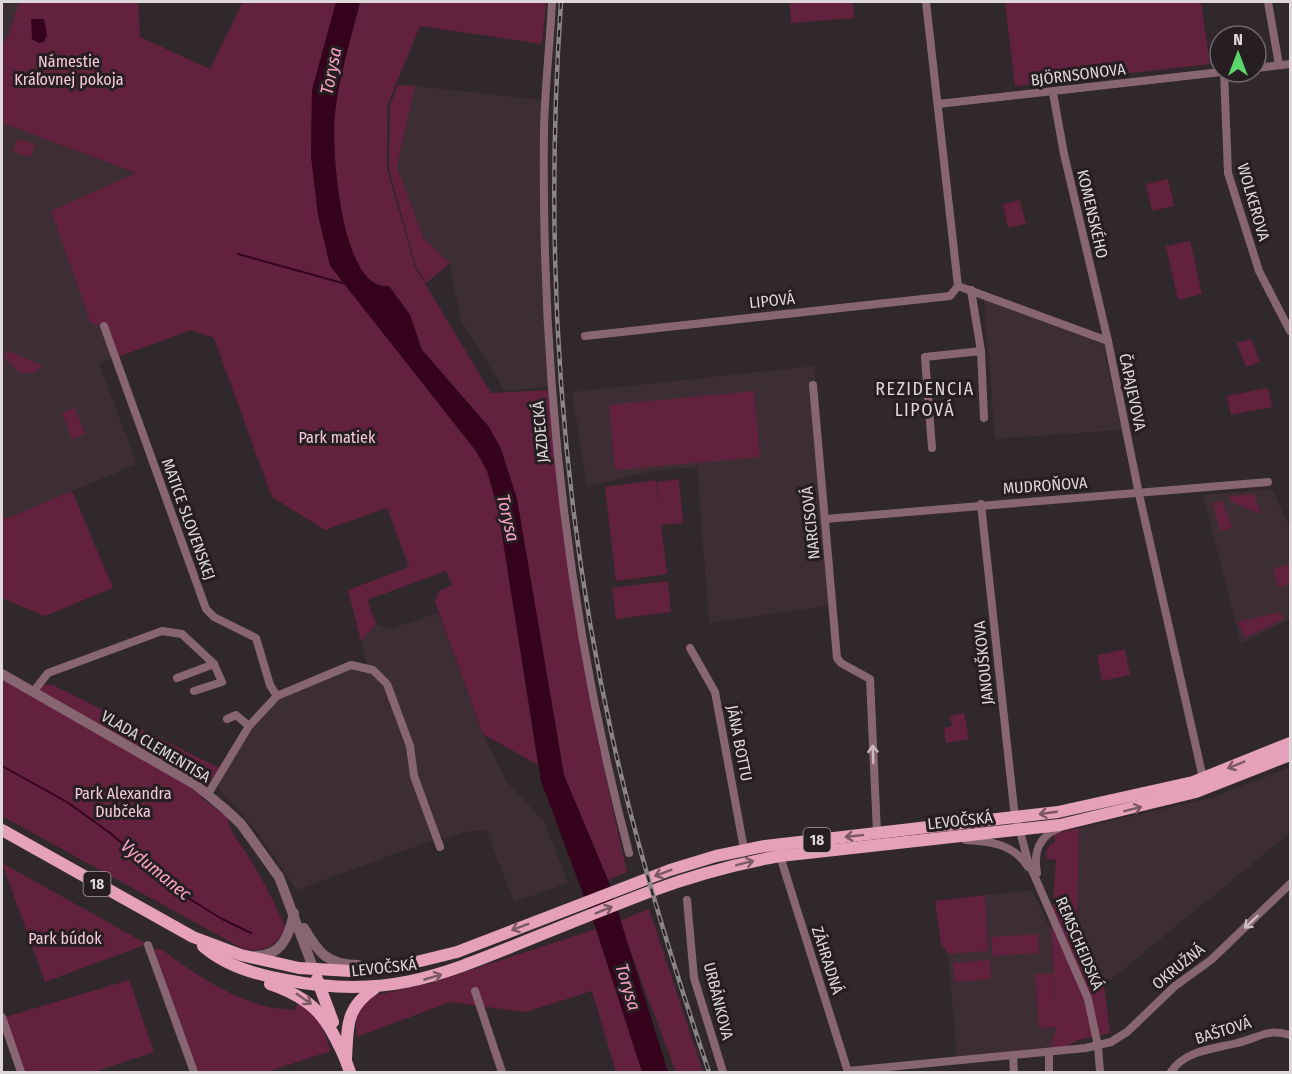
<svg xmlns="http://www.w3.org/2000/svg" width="1292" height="1074" viewBox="0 0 1292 1074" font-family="'Fira Sans Condensed',sans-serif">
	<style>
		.built { fill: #3d2e33 }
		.green { fill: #62223e }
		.water { fill: #35041c }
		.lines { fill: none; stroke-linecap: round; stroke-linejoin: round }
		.stream { stroke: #35041c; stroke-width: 2 }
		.minor { stroke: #876672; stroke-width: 8 }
		.tertiary { stroke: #876672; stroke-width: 10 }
		.primary { stroke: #e5a1b9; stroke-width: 12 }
		.rail-casing { stroke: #8c8587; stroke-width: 4.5 }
		.rail { stroke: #261e21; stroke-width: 2; stroke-dasharray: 7; stroke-linecap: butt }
		.oneway { stroke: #c8bcc0 }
		.oneway2 { stroke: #7c5965 }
		.labels { text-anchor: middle; stroke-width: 6; stroke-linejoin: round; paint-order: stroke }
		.shield { fill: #261e21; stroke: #a7a0a2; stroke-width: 1.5 }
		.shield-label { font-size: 15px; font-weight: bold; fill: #ded8da }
		.park-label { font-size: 16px; fill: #f5cad9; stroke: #261e21 }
		.street-label { font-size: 16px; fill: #ded8da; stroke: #261e21 }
		.water-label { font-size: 18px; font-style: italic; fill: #f8a4c3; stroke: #261e21 }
		.neighbourhood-label { font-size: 18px; letter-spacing: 1.5px; fill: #ded8da; stroke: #261e21 }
	</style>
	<rect width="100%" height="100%" fill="#30282a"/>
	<!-- built -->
	<g class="built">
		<path d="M 2,2 L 19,2 L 9,34 L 2,47 Z"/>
		<path d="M 415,86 L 542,100 L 548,387 L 505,391 L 460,319 L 450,263 L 424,239 L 397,167 Z"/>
		<path d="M 2,123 L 137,174 L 191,329 L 99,364 L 137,464 L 5,519 L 2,508 Z"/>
		<path d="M 984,298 L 1102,340 L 1122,430 L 995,439 Z"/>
		<path d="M 814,366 L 834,605 L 709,623 L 697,467 L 652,471 L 587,487 L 572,392 Z"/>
		<path d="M 1272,489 L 1290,528 L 1290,619 L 1241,644 L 1203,495 Z"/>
		<path d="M 438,613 L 483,734 L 507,782 L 544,821 L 568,883 L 514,902 L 486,830 L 465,832 L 447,839 L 441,837 L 297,890 L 255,829 L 219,789 L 219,768 L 275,695 L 349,667 L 369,673 L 361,641 L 376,624 L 390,629 Z"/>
		<path d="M 1290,767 L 1290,833 L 1104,985 L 1077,920 L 1079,828 L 1211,798 Z"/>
		<path d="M 1032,890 L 1051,931 L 1058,1023 L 1049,1052 L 957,1059 L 948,954 L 988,951 L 985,895 Z"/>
	</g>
	<!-- green -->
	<g class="green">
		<path d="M 19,2 L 138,2 L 140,37 L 210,69 L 243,2 L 336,2 L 312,90 L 311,156 L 318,215 L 330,265 L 476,451 L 487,471 L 498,509 L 538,765 L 483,734 L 435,602 L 439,591 L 452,585 L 446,571 L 367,600 L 376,624 L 361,641 L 348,590 L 409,567 L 387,508 L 325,530 L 272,497 L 214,338 L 191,330 L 115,358 L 104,326 L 91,323 L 51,211 L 136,173 L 2,123 L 2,47 L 9,34 Z"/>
		<path d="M 360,2 L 546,2 L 542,44 L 420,26 L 387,106 L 387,169 L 415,267 L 491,393 L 550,390 C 560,553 590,713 627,872 L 608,880 L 564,775 L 517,499 L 501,449 L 489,427 L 422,350 L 410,315 L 389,286 C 340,292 332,151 334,117 C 336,79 351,39 360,2 Z"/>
		<path d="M 790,2 L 853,2 L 854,18 L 791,23 Z"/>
		<path d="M 1005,2 L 1201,2 L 1210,64 L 1015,86 Z"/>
		<path d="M 398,85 L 415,86 L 397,167 L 424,239 L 450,263 L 426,283 L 416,266 L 389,170 L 390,105 Z"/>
		<path d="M 17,139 L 35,144 L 31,157 L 13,152 Z"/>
		<path d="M 1168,179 L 1174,206 L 1152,211 L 1146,184 Z"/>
		<path d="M 1020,200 L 1026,224 L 1008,228 L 1003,204 Z"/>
		<path d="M 1190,241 L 1202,294 L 1178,300 L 1166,246 Z"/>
		<path d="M 1251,339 L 1260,362 L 1246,367 L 1237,343 Z"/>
		<path d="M 7,350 L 43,366 L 33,373 L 20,373 L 5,359 Z"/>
		<path d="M 1268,388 L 1272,407 L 1231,415 L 1227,396 Z"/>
		<path d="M 754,391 L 760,457 L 615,470 L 609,405 Z"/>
		<path d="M 75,408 L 85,434 L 72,439 L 62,413 Z"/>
		<path d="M 679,479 L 683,523 L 661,525 L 667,574 L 616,581 L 605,487 L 656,480 L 659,505 L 657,482 Z"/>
		<path d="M 72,491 L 113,588 L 45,616 L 2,598 L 2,508 L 5,519 Z"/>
		<path d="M 1254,494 L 1261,514 L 1231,502 L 1230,496 Z"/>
		<path d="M 1222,501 L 1233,528 L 1220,531 L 1213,503 Z"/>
		<path d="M 1290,564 L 1290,584 L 1278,587 L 1273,569 Z"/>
		<path d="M 668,581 L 671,612 L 616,619 L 612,588 Z"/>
		<path d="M 1280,612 L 1284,619 L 1245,638 L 1238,622 Z"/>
		<path d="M 1125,649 L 1130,675 L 1102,681 L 1097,655 Z"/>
		<path d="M 2,674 L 21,685 L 53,685 L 219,768 L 200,797 L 227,817 C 231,835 241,844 250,859 C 263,881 276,904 285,928 C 275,948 265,952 243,949 L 2,816 Z"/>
		<path d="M 964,713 L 969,739 L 946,743 L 944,728 L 952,726 L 950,716 Z"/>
		<path d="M 1079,828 L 1077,920 L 1104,985 L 1110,1033 L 1078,1040 L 1057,1052 L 1049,1051 L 1057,1027 L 1039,1028 L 1035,974 L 1053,973 L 1057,1024 L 1051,931 L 1056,860 L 1047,859 L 1046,852 L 1051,843 L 1055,843 L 1054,833 Z"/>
		<path d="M 2,863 L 147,944 L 45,982 Z"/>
		<path d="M 985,895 L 988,951 L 948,954 L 941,943 L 935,901 Z"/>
		<path d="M 649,909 L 703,1072 L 676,1072 L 619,921 Z"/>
		<path d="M 596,929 L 642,1072 L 616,1072 L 592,991 L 526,1012 L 450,1002 L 357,1037 L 355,1014 L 367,997 L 431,983 Z"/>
		<path d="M 1038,934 L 1039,953 L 992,956 L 991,937 Z"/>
		<path d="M 154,949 L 161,949 C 200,978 245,1009 295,1010 L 297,1004 L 316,1011 L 331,1051 L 267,1072 L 197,1072 Z"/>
		<path d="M 990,960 L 991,979 L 955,982 L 953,963 Z"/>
		<path d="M 129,980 L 154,1052 L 94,1072 L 24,1072 L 5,1017 Z"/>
	</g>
	<!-- water -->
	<g class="water">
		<path d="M 336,2 L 360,2 C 351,39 339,76 335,114 C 331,148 341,292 389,286 L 410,315 L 422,350 L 489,427 L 501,449 L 517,499 L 564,775 L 608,880 L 668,1072 L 642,1072 L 596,929 L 541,781 L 498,509 L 487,471 L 476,451 L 330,266 L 318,215 L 311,156 L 312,90 Z"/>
		<path d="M 31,19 L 44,19 L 47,35 L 44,42 L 38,43 L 32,39 Z"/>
	</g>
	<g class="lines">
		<!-- stream -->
		<g class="stream">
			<path d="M 238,254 L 346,284"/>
			<path d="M 2,766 L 67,802 L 110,833 L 185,896 L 222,919 L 251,933"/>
		</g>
		<!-- minor -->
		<g class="minor">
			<path d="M 552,2 C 550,44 545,86 544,129 C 541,373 567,617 629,853"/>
			<path d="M 926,2 L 958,286 L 1108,341 L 1139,494 L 1203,778"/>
			<path d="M 1268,2 L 1279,65"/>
			<path d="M 1256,68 L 1290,64"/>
			<path d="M 1224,72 L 1228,173 L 1259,271 L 1290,331"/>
			<path d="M 1053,93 L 1064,154 L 1108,341"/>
			<path d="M 938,104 L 1221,72"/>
			<path d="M 971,290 L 981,351 L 984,418"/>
			<path d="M 104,326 L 206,609 L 214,617 L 256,638 L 270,685 L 277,696"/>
			<path d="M 585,336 L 950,296 L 958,286"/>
			<path d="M 813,385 L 837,658 L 841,663 L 870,679 L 877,833"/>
			<path d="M 932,448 L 925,357 L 981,351"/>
			<path d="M 981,504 L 1014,809 L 1028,861 L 1088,999 L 1098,1046 L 1100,1072"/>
			<path d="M 825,519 L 1268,482"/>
			<path d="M 690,648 L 715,692 L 744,849"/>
			<path d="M 194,691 L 222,682 L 214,664"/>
			<path d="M 33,692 L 48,673 L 162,631 L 182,634 L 214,664 L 177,678"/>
			<path d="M 227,719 L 236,715 L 249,726"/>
			<path d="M 208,794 L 249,726 L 277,696 L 351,665 L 373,670 L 387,684 L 410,746 L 414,776 L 440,847"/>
			<path d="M 966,840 C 990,841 1014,844 1028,867"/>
			<path d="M 780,856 L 848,1072"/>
			<path d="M 1037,873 C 1033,853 1039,836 1059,828"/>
			<path d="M 687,900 L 694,978 L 723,1072"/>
			<path d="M 148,945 L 194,1072"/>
			<path d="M 475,991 L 502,1072"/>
			<path d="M 2,1017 L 21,1072"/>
			<path d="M 1049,1052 L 1049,1072"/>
			<path d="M 1013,1055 L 1014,1072"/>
			<path d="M 848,1071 L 1086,1048 L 1111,1042 L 1127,1032 L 1175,986 L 1211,960 L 1290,884"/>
			<path d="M 1171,1072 C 1185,1050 1214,1049 1237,1043 C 1260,1038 1265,1028 1290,1035"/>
		</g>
		<!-- tertiary -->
		<g class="tertiary">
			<path d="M 2,674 L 196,785 L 225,809 L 241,824 L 279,877 L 314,970"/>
			<path d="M 304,928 C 318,952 327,965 358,965"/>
			<path d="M 255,956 C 282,956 289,936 294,913"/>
		</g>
		<!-- primary -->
		<g class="primary">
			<path d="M 2,830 L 193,937 L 241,955 L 299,968 L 351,971 L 396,967 L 457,952 L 670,870 L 716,856 L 765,846 L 1058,812 L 1193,782 L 1290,743"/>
			<path d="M 203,946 C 225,966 257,975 286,980 C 381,999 436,978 523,942 C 565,925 607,908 649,892 C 691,876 736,864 780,856 L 1060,825 L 1196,792 L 1290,755"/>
			<path d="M 317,979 L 333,1022"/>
			<path d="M 270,984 C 316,1000 326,1017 346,1060"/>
			<path d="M 343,1053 L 350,1072"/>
			<path d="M 346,1059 C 348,1025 345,1008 375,988"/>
		</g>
		<!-- rail casing -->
		<g class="rail-casing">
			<path id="rail" d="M 561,2 C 544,248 559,495 612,736 C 637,850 672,962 709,1072"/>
		</g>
		<!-- rail -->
		<use href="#rail" class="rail"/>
	</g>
	<!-- one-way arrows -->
	<defs><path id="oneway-shaft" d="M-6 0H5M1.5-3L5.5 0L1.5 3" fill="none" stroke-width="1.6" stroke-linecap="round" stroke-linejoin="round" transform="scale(1.5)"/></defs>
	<g class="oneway">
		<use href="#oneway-shaft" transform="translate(873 754) rotate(-92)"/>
		<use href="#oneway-shaft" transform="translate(1251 922) rotate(137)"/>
	</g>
	<g class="oneway2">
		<use href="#oneway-shaft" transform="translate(1236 765) rotate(158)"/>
		<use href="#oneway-shaft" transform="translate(1133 809) rotate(-14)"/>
		<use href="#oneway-shaft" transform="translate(1048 813) rotate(172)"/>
		<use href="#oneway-shaft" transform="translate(854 836) rotate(174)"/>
		<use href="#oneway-shaft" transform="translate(745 863) rotate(-14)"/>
		<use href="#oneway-shaft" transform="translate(663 873) rotate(159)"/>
		<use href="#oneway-shaft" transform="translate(604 910) rotate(-22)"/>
		<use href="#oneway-shaft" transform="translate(520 927) rotate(159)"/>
		<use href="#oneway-shaft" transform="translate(433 977) rotate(-16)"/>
		<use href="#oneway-shaft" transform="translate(304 999) rotate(35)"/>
	</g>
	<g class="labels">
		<!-- shield labels -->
		<g class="shield">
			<rect x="803.5" y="828" width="27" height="24" rx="4.5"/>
			<rect x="83.5" y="872" width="27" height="24" rx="4.5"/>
		</g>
		<g class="shield-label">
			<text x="817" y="845">18</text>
			<text x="97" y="889">18</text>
		</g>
		<!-- park labels -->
		<g class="park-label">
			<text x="69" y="67">Námestie<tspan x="69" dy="18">Kráľovnej pokoja</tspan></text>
			<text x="337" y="443">Park matiek</text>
			<text x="123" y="799">Park Alexandra<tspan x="123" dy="18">Dubčeka</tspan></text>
			<text x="65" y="944">Park búdok</text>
		</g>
		<!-- street labels -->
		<g class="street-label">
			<text transform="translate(1078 74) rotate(-7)" y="6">BJÖRNSONOVA</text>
			<text transform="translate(1254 202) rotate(74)" y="6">WOLKEROVA</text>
			<text transform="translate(1093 214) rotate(77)" y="6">KOMENSKÉHO</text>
			<text transform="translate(772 300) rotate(-6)" y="6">LIPOVÁ</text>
			<text transform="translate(1133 392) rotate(78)" y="6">ČAPAJEVOVA</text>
			<text transform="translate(540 432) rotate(-95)" y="6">JAZDECKÁ</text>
			<text transform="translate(1045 485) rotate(-4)" y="6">MUDROŇOVA</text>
			<text transform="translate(189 519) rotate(70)" y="6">MATICE SLOVENSKEJ</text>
			<text transform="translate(810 523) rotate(-96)" y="6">NARCISOVÁ</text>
			<text transform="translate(983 663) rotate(-96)" y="6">JANOUŠKOVA</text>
			<text transform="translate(740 743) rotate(79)" y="6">JÁNA BOTTU</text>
			<text transform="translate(156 746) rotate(31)" y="6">VLADA CLEMENTISA</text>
			<text transform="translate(960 820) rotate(-6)" y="6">LEVOČSKÁ</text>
			<text transform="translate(1080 943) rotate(67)" y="6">REMSCHEIDSKÁ</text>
			<text transform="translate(828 960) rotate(72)" y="6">ZÁHRADNÁ</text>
			<text transform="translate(1178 966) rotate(-39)" y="6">OKRUŽNÁ</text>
			<text transform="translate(384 967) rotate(-6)" y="6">LEVOČSKÁ</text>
			<text transform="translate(719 1001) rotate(76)" y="6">URBÁNKOVA</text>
			<text transform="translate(1223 1030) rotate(-17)" y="6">BAŠTOVÁ</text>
		</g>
		<!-- water labels -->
		<g class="water-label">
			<text transform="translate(331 71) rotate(-79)" y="6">Torysa</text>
			<text transform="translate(508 518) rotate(77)" y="6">Torysa</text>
			<text transform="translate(156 870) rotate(39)" y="6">Vydumanec</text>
			<text transform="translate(628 987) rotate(73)" y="6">Torysa</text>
		</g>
		<!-- neighbourhood labels -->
		<g class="neighbourhood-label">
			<text x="925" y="395">REZIDENCIA<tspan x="925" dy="21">LIPOVÁ</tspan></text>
		</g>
	</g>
	<!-- border -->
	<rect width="1292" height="1074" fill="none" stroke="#ded8da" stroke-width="6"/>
	<!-- north arrow -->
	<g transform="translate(1238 54)"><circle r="28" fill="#261e21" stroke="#70686b" stroke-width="1.5"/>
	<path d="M0-4.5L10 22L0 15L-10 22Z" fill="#5ed56c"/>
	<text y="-9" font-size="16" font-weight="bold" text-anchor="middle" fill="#ded8da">N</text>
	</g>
</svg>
